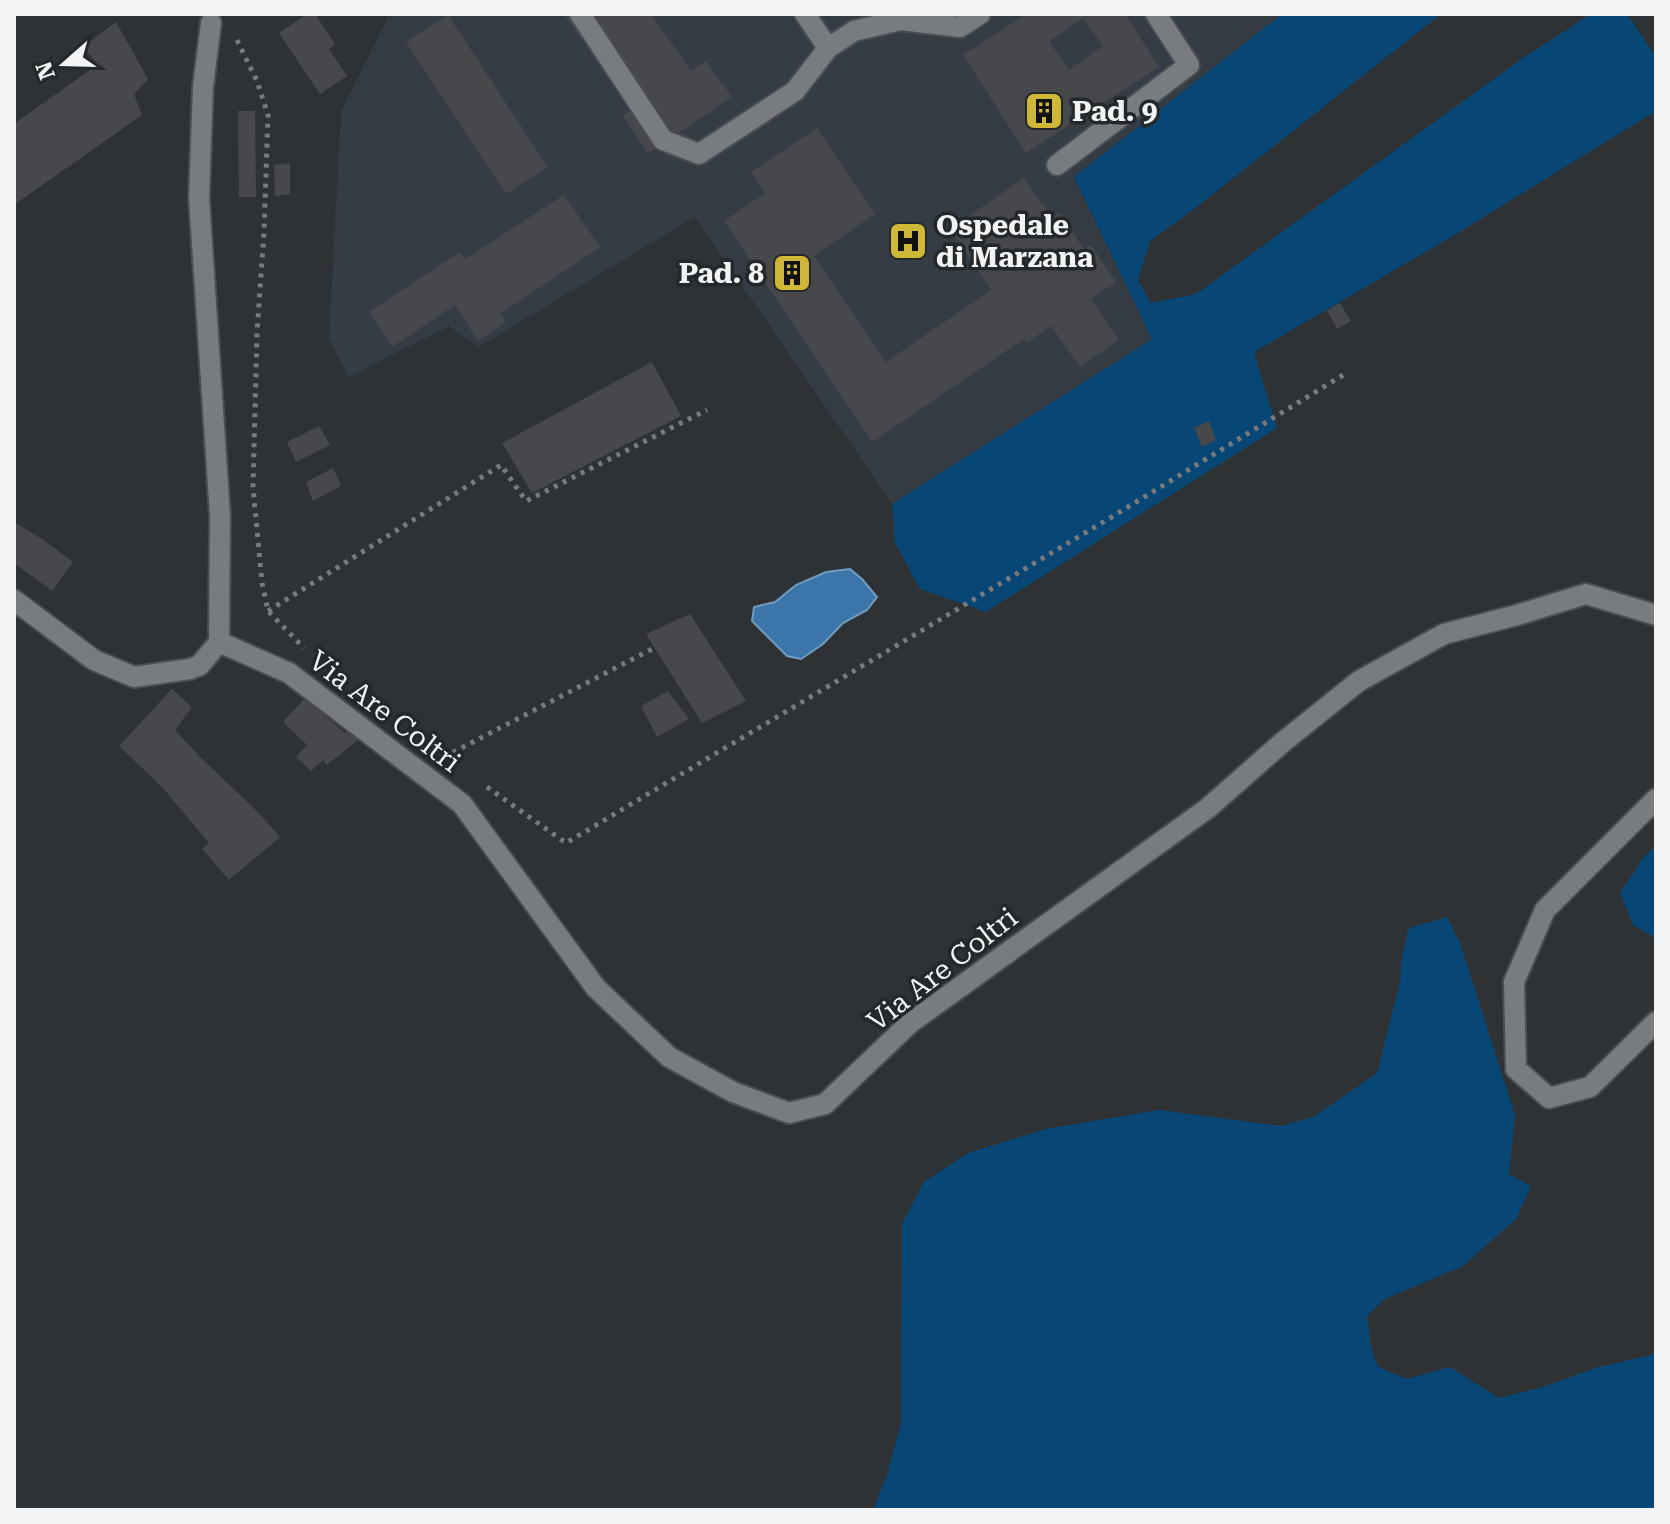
<svg xmlns="http://www.w3.org/2000/svg" width="1670" height="1524" viewBox="0 0 1670 1524" font-family="'Roboto Serif',serif">
	<style>
		.built { fill: #353c43 }
		.green { fill: #084676 }
		.water { fill: #3c75aa; stroke: #729bc0; stroke-width: 2 }
		.building { fill: #46484b; fill-rule: evenodd }
		.lines { fill: none; stroke-linecap: round; stroke-linejoin: round }
		.lane-casing { stroke: #4b4d50; stroke-width: 24 }
		.street-casing { stroke: #4b4d50; stroke-width: 24 }
		.path { stroke: #787a7c; stroke-width: 5; stroke-dasharray: 4 6; stroke-linecap: butt }
		.lane { stroke: #797c7f; stroke-width: 20 }
		.street { stroke: #797c7f; stroke-width: 20 }
		.labels { text-anchor: middle; stroke-width: 7; stroke-linejoin: round; paint-order: stroke }
		.poi-label { font-size: 28px; font-weight: bold; fill: #f1f3f4; stroke: #25282a; text-anchor: start }
		.street-label { font-size: 28px; fill: #f1f3f4; stroke: #25282a }
	</style>
	<rect width="100%" height="100%" fill="#2f3234"/>
	<!-- built -->
	<path class="built" d="M 390,14 L 1282,14 L 1074,177 L 1153,339 L 892,504 L 695,217 L 479,347 L 449,326 L 349,377 L 329,338 L 341,112 Z"/>
	<!-- green -->
	<g class="green">
		<path d="M 1282,14 L 1441,14 L 1193,210 L 1150,241 L 1138,280 L 1151,303 L 1196,294 L 1523,58 L 1591,14 L 1627,14 L 1656,57 L 1656,111 L 1453,236 L 1254,352 L 1277,428 L 986,612 L 920,589 L 895,543 L 892,504 L 1152,339 L 1074,177 Z"/>
		<path d="M 1656,846 L 1656,938 L 1633,925 L 1620,893 L 1643,858 Z"/>
		<path d="M 1447,917 L 1460,943 L 1515,1115 L 1509,1174 L 1531,1186 L 1516,1219 L 1463,1266 L 1385,1299 L 1367,1316 L 1371,1347 L 1378,1367 L 1407,1379 L 1450,1367 L 1499,1398 L 1543,1387 L 1598,1367 L 1656,1354 L 1656,1510 L 873,1510 L 887,1475 L 901,1423 L 902,1224 L 924,1182 L 968,1153 L 1046,1129 L 1159,1110 L 1282,1126 L 1315,1116 L 1377,1073 L 1400,982 L 1402,956 L 1409,928 Z"/>
	</g>
	<!-- water -->
	<path class="water" d="M 850,569 L 862,579 L 877,597 L 867,610 L 843,623 L 823,644 L 801,659 L 787,656 L 752,621 L 754,607 L 775,602 L 796,585 L 826,572 Z"/>
	<!-- building -->
	<g class="building">
		<path d="M 307,14 L 315,14 L 335,44 L 329,49 L 347,76 L 320,94 L 279,33 Z"/>
		<path d="M 564,14 L 651,14 L 691,71 L 706,61 L 732,97 L 648,154 L 623,116 L 631,110 Z"/>
		<path d="M 1026,14 L 1125,14 L 1159,67 L 1026,153 L 963,55 ZM 1083,18 L 1103,46 L 1069,70 L 1049,41 Z"/>
		<path d="M 448,15 L 548,167 L 506,194 L 406,42 Z"/>
		<path d="M 116,22 L 148,79 L 134,94 L 142,115 L 14,205 L 14,124 L 97,65 L 83,46 Z"/>
		<path d="M 238,111 L 255,111 L 256,197 L 239,197 Z"/>
		<path d="M 817,128 L 875,214 L 814,256 L 886,362 L 991,290 L 950,229 L 1024,178 L 1052,217 L 1059,212 L 1084,249 L 1091,245 L 1116,282 L 1091,299 L 1119,340 L 1080,367 L 1051,326 L 1027,343 L 1024,339 L 872,442 L 724,221 L 765,193 L 751,172 Z"/>
		<path d="M 290,163 L 290,194 L 275,196 L 274,165 Z"/>
		<path d="M 564,195 L 600,247 L 500,314 L 506,322 L 478,341 L 455,305 L 392,347 L 369,312 L 460,252 L 465,259 Z"/>
		<path d="M 1340,303 L 1351,321 L 1337,329 L 1327,310 Z"/>
		<path d="M 652,362 L 681,416 L 532,493 L 502,443 Z"/>
		<path d="M 1209,421 L 1216,440 L 1202,447 L 1194,428 Z"/>
		<path d="M 319,426 L 330,445 L 296,462 L 287,442 Z"/>
		<path d="M 333,468 L 341,486 L 313,501 L 306,482 Z"/>
		<path d="M 14,522 L 45,541 L 73,562 L 52,591 L 14,563 Z"/>
		<path d="M 690,614 L 746,701 L 702,723 L 646,634 Z"/>
		<path d="M 172,689 L 192,707 L 175,730 L 199,756 L 258,812 L 280,837 L 229,880 L 202,849 L 209,843 L 163,788 L 119,746 Z"/>
		<path d="M 668,691 L 689,719 L 657,737 L 641,706 Z"/>
		<path d="M 305,698 L 345,733 L 351,728 L 359,739 L 327,765 L 323,760 L 311,771 L 296,757 L 307,745 L 283,722 Z"/>
	</g>
	<g class="lines">
		<!-- lane casing -->
		<g class="lane-casing">
			<g id="lane">
				<path d="M 580,14 L 663,140 L 699,154 L 795,91 L 828,48 L 805,14"/>
				<path d="M 828,48 L 854,31 L 901,20 L 960,27 L 980,14"/>
				<path d="M 1057,165 L 1189,65 L 1156,14"/>
			</g>
		</g>
		<!-- street casing -->
		<g class="street-casing">
			<g id="street">
				<path d="M 14,600 L 94,660 L 134,677 L 190,669 L 200,665 L 219,642 L 220,516 L 199,198 L 203,87 L 211,23"/>
				<path d="M 219,642 L 289,673 L 462,804 L 596,988 L 669,1057 L 733,1092 L 789,1113 L 825,1104 L 910,1023 L 1208,808 L 1283,742 L 1359,681 L 1444,634 L 1517,615 L 1586,594 L 1656,615"/>
				<path d="M 1656,799 L 1545,910 L 1514,982 L 1516,1069 L 1549,1098 L 1590,1087 L 1656,1022"/>
			</g>
		</g>
		<!-- path -->
		<g class="path">
			<path d="M 237,40 L 257,81 L 268,115 L 264,232 L 257,333 L 253,487 L 262,583 L 268,611 L 304,648"/>
			<path d="M 268,611 L 501,465 L 526,501 L 707,410"/>
			<path d="M 444,757 L 652,649"/>
			<path d="M 487,787 L 566,843 L 1110,518 L 1348,372"/>
		</g>
		<!-- lane -->
		<use href="#lane" class="lane"/>
		<!-- street -->
		<use href="#street" class="street"/>
	</g>
	<!-- icons -->
	<defs>
		<g id="building-square" transform="scale(2)"><rect x="-9" y="-9" width="18" height="18" rx="4" fill="#cfb837" stroke="#25282a"/><path d="M-4-6H4V6H1V3H-1V6H-4ZM-2.5-4.3h1.7v1.8h-1.7ZM.8-4.3h1.7v1.8H.8ZM-2.5-1h1.7V.8h-1.7ZM.8-1h1.7V.8H.8Z" fill="#111"/></g>
		<g id="hospital-square" transform="scale(2)"><rect x="-9" y="-9" width="18" height="18" rx="4" fill="#cfb837" stroke="#25282a"/><path d="M-5-5h3v3.5h4V-5h3V5h-3V1.5h-4V5h-3Z" fill="#111"/></g>
	</defs>
	<g fill-rule="evenodd">
		<use href="#building-square" x="1044" y="111"/>
		<use href="#hospital-square" x="908" y="241"/>
		<use href="#building-square" x="792" y="273"/>
	</g>
	<g class="labels">
		<!-- poi labels -->
		<g class="poi-label">
			<text x="1072" y="121">Pad. 9</text>
			<text x="936" y="235">Ospedale<tspan x="936" dy="32">di Marzana</tspan></text>
			<text x="764" y="283" text-anchor="end">Pad. 8</text>
		</g>
		<!-- street labels -->
		<g class="street-label">
			<text transform="translate(385 711) rotate(37)" y="10">Via Are Coltri</text>
			<text transform="translate(942 969) rotate(-38)" y="10">Via Are Coltri</text>
		</g>
	</g>
	<!-- border -->
	<rect width="1670" height="1524" fill="none" stroke="#f1f3f4" stroke-width="32"/>
	<!-- north arrow -->
	<g transform="translate(64 64) rotate(250)" stroke="#25282a" stroke-width="6" paint-order="stroke">
	<path d="M0-6L14 30L0 20L-14 30Z" fill="#f1f3f4"/>
	<text y="-12" font-size="22" font-weight="bold" text-anchor="middle" fill="#f1f3f4">N</text>
	</g>
</svg>
